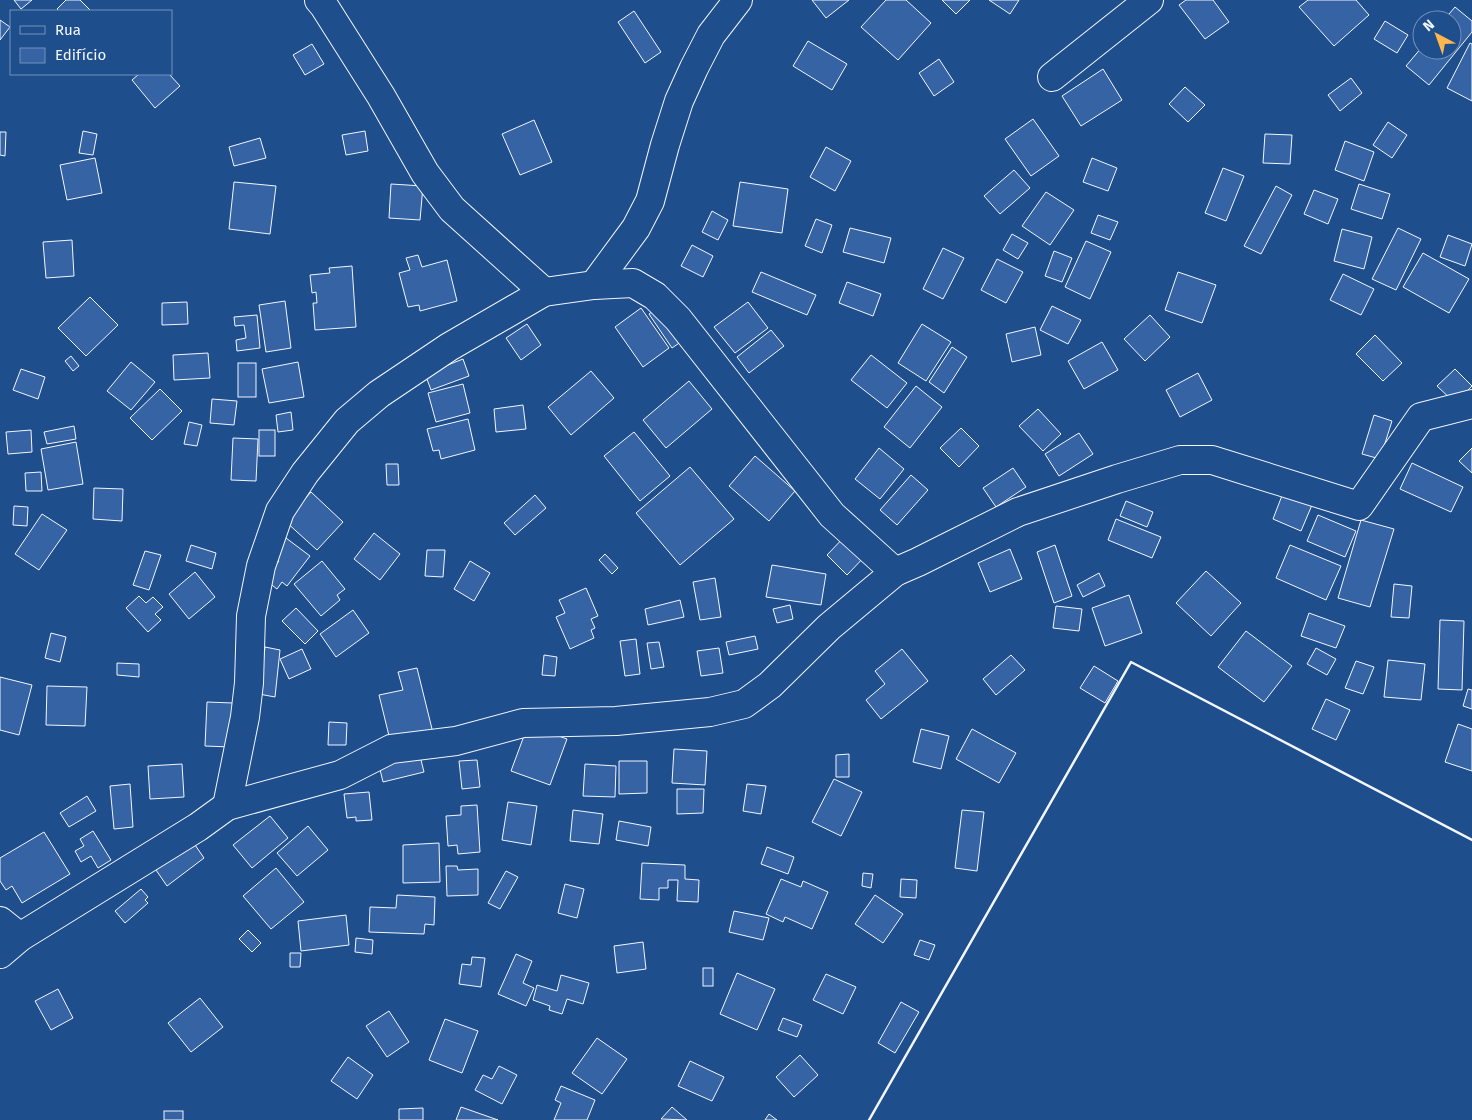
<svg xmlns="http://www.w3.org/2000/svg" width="1472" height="1120" viewBox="0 0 1472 1120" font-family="'Fira Sans',sans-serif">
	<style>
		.building { fill: #3563a3; stroke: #f2f6ff }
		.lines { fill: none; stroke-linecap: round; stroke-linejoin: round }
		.minor-casing { stroke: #f2f6ff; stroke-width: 30 }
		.minor { stroke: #1f4e8c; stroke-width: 28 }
		.wall { stroke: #f2f6ff; stroke-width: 2.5 }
	</style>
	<rect width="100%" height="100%" fill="#1f4e8c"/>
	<!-- building -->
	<g class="building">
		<path d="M 14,0 L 32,0 L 21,9 Z"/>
		<path d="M 66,0 L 80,0 L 91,11 L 59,11 L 57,9 Z"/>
		<path d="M 812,0 L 849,0 L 826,18 Z"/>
		<path d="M 886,0 L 906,0 L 931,23 L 898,60 L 861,27 Z"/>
		<path d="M 942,0 L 970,0 L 956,14 Z"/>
		<path d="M 989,0 L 1019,0 L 1010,14 Z"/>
		<path d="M 1186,0 L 1213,0 L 1229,22 L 1205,39 L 1179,5 Z"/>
		<path d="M 1308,0 L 1356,0 L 1369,15 L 1334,46 L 1299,7 Z"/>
		<path d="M 1455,7 L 1472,21 L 1472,32 L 1429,85 L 1406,66 L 1422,47 L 1422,50 L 1452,50 L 1452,20 L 1444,20 Z"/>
		<path d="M 634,11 L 661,52 L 645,63 L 618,22 Z"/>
		<path d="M 0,20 L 10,27 L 0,40 Z"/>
		<path d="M 1385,21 L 1408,35 L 1397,53 L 1374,39 Z"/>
		<path d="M 808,41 L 847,64 L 832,90 L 793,66 Z"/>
		<path d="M 1470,43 L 1472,44 L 1472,101 L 1447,88 Z"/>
		<path d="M 312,44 L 324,64 L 305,75 L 293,55 Z"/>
		<path d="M 939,59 L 954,82 L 934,96 L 919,73 Z"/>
		<path d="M 1103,69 L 1122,100 L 1081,126 L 1062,96 Z"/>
		<path d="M 139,74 L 169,74 L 180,86 L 155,108 L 132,80 Z"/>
		<path d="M 1351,78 L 1362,93 L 1340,111 L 1328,95 Z"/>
		<path d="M 1185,87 L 1205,105 L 1188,122 L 1169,104 Z"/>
		<path d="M 1033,119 L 1059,156 L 1031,176 L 1005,139 Z"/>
		<path d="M 534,120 L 552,162 L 520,175 L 502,134 Z"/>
		<path d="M 1388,122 L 1407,135 L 1392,158 L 1373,145 Z"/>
		<path d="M 83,131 L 97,134 L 93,155 L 79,153 Z"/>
		<path d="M 365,131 L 368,151 L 346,155 L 342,135 Z"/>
		<path d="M 0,132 L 6,132 L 5,156 L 0,155 Z"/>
		<path d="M 1265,134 L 1292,135 L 1290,164 L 1263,163 Z"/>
		<path d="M 260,138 L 266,158 L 234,166 L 229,147 Z"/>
		<path d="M 1345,141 L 1374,152 L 1364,181 L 1335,170 Z"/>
		<path d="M 826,147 L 851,161 L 835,191 L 810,177 Z"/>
		<path d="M 95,158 L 102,193 L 67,200 L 60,165 Z"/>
		<path d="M 1092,158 L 1117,168 L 1108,191 L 1083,182 Z"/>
		<path d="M 1223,168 L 1244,176 L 1226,221 L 1205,213 Z"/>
		<path d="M 1014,170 L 1030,188 L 1000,214 L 984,196 Z"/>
		<path d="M 234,182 L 276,186 L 270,234 L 229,229 Z"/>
		<path d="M 740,182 L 788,189 L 782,233 L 733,226 Z"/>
		<path d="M 391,184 L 423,186 L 420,220 L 389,218 Z"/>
		<path d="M 1359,184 L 1390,194 L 1382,219 L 1351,209 Z"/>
		<path d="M 1276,186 L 1292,195 L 1261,254 L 1244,246 Z"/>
		<path d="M 1314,190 L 1338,199 L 1328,224 L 1304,214 Z"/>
		<path d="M 1046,192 L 1074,210 L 1050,245 L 1022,226 Z"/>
		<path d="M 712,211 L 728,220 L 718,240 L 702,232 Z"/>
		<path d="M 1098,215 L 1118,222 L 1110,240 L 1091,233 Z"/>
		<path d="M 816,219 L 832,225 L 822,253 L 805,246 Z"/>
		<path d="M 850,228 L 891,238 L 884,263 L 843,252 Z"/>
		<path d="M 1398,228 L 1421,239 L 1396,290 L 1372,279 Z"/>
		<path d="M 1342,229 L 1372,237 L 1364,269 L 1334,261 Z"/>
		<path d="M 1012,234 L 1028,243 L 1018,259 L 1003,250 Z"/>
		<path d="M 1448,235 L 1472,244 L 1465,266 L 1440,257 Z"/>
		<path d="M 72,240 L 74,276 L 46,278 L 43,242 Z"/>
		<path d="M 1086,241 L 1111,252 L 1090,299 L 1065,287 Z"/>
		<path d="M 692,245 L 713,256 L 703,277 L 681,266 Z"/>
		<path d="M 943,248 L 964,258 L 943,299 L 923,289 Z"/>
		<path d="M 1054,251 L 1072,258 L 1062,282 L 1045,276 Z"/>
		<path d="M 1423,253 L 1469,279 L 1449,313 L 1403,287 Z"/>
		<path d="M 418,255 L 422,267 L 447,260 L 457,301 L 420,311 L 419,305 L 408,307 L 399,273 L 410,270 L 406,258 Z"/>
		<path d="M 997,259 L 1023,272 L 1006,303 L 981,290 Z"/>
		<path d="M 352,266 L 356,327 L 315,330 L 313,303 L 317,303 L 316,292 L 312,293 L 310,275 L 330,273 L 329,268 Z"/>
		<path d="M 761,272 L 816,295 L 807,315 L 752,292 Z"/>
		<path d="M 1178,272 L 1216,285 L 1202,323 L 1165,310 Z"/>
		<path d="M 1343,274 L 1374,289 L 1361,315 L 1330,300 Z"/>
		<path d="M 847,282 L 881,294 L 873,316 L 839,303 Z"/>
		<path d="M 90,297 L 118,325 L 86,356 L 58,328 Z"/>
		<path d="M 285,301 L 291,348 L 266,352 L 259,305 Z"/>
		<path d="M 187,302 L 188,324 L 162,325 L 162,303 Z"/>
		<path d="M 748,302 L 768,328 L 735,353 L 714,327 Z"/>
		<path d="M 661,305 L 685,339 L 672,348 L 649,314 Z"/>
		<path d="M 1052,306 L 1081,320 L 1068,344 L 1040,330 Z"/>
		<path d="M 641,308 L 669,348 L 643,367 L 615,327 Z"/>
		<path d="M 257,315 L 260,348 L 237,351 L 236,340 L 246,338 L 244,325 L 235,326 L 234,317 Z"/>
		<path d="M 1150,315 L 1170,337 L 1145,361 L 1124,339 Z"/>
		<path d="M 527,324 L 541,345 L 521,360 L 506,338 Z"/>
		<path d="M 922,324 L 951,342 L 926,381 L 898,363 Z"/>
		<path d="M 1035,327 L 1041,355 L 1012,362 L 1006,334 Z"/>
		<path d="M 771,330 L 784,346 L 749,373 L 737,357 Z"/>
		<path d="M 1375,335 L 1402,363 L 1383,381 L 1356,354 Z"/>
		<path d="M 1102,342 L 1118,370 L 1084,389 L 1068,361 Z"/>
		<path d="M 952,347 L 967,357 L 944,393 L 929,382 Z"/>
		<path d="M 208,353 L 210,378 L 174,380 L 173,355 Z"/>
		<path d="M 871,355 L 907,383 L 887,408 L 851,380 Z"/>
		<path d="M 71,356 L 79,366 L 73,371 L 65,361 Z"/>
		<path d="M 463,359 L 469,376 L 431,390 L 425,374 Z"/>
		<path d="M 131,362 L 155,382 L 131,410 L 107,391 Z"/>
		<path d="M 298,362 L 304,397 L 269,403 L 262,369 Z"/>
		<rect x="238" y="363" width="18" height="34"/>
		<path d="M 21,369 L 45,377 L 38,399 L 13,390 Z"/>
		<path d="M 1455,369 L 1472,386 L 1455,403 L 1437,386 Z"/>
		<path d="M 591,371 L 614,398 L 571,435 L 548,407 Z"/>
		<path d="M 1198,373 L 1212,400 L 1180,417 L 1166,390 Z"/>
		<path d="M 689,381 L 712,409 L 666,448 L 643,420 Z"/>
		<path d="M 463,384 L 470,413 L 436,422 L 428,393 Z"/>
		<path d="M 916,386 L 942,407 L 910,448 L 884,427 Z"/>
		<path d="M 160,389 L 182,411 L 152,440 L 130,418 Z"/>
		<path d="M 212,399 L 237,401 L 234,425 L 210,423 Z"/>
		<path d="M 523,405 L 526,429 L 496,432 L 494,409 Z"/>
		<path d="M 1038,409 L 1061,434 L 1043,451 L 1019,426 Z"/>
		<path d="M 291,412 L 293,430 L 278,432 L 276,415 Z"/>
		<path d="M 1374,415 L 1392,421 L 1380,459 L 1362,454 Z"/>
		<path d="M 468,419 L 475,450 L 441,459 L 439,450 L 433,451 L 427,429 Z"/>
		<path d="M 189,422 L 202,425 L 197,446 L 184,444 Z"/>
		<path d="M 74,426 L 76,439 L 47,444 L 44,432 Z"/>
		<path d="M 961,428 L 979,446 L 959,467 L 940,448 Z"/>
		<path d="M 31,430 L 32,452 L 8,454 L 6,432 Z"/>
		<rect x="259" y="430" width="16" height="26"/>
		<path d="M 634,432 L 670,476 L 640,501 L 604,456 Z"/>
		<path d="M 1079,433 L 1093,454 L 1059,476 L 1045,454 Z"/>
		<path d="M 233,438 L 258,439 L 256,481 L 231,480 Z"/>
		<path d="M 76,442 L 83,484 L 48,490 L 41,449 Z"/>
		<path d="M 879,448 L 904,469 L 880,499 L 855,479 Z"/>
		<path d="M 1472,448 L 1472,473 L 1459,461 Z"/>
		<path d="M 755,456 L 795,491 L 769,521 L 729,486 Z"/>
		<path d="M 1412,463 L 1463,487 L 1451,512 L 1400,489 Z"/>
		<path d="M 386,464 L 398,464 L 399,485 L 387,485 Z"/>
		<path d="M 690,467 L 734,519 L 680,565 L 636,513 Z"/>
		<path d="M 1013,468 L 1026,487 L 996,507 L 983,488 Z"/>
		<path d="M 41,472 L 42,491 L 26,491 L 25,473 Z"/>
		<path d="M 911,475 L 928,490 L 897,525 L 880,510 Z"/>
		<path d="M 94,488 L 123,489 L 122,521 L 93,519 Z"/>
		<path d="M 311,492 L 343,522 L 317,550 L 285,521 Z"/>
		<path d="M 1283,493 L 1312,505 L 1301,531 L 1273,519 Z"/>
		<path d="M 535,495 L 546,508 L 515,535 L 504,523 Z"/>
		<path d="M 1126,501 L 1153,512 L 1147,527 L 1120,516 Z"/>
		<path d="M 14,506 L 28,507 L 27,526 L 13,525 Z"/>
		<path d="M 42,514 L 67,530 L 39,570 L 15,554 Z"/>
		<path d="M 1318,515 L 1356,531 L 1345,557 L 1307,541 Z"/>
		<path d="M 1116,519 L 1161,537 L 1152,558 L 1108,540 Z"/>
		<path d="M 1361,520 L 1394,529 L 1370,607 L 1338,598 Z"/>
		<path d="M 374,533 L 400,554 L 380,580 L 354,559 Z"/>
		<path d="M 848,533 L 868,553 L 847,575 L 827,555 Z"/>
		<path d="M 286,538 L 310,556 L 287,586 L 282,582 L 277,589 L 264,579 L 279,561 L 272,556 Z"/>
		<path d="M 191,545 L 216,553 L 212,569 L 186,561 Z"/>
		<path d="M 1055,545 L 1072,596 L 1054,603 L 1037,552 Z"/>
		<path d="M 1290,545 L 1341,566 L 1326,600 L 1276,578 Z"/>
		<path d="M 1010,549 L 1022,579 L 990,592 L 978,563 Z"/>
		<path d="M 427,550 L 445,550 L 443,577 L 425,576 Z"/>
		<path d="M 145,551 L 161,555 L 149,590 L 133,585 Z"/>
		<path d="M 605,554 L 618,568 L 612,574 L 599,560 Z"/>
		<path d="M 322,561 L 345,589 L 337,595 L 340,600 L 321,616 L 294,584 Z"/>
		<path d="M 470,561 L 490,573 L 474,601 L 454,589 Z"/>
		<path d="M 772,565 L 826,574 L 821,605 L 766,597 Z"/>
		<path d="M 1206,571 L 1241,603 L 1211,636 L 1176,603 Z"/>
		<path d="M 195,572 L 215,597 L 189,619 L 169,594 Z"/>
		<path d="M 1099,573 L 1105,586 L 1083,597 L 1077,585 Z"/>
		<path d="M 715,578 L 721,617 L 700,620 L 693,582 Z"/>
		<path d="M 1394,584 L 1412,586 L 1409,618 L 1391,617 Z"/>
		<path d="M 586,588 L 598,616 L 591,619 L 595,628 L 591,630 L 594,638 L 570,649 L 556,617 L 565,613 L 559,600 Z"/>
		<path d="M 1129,595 L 1142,633 L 1105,646 L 1092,608 Z"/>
		<path d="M 139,596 L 146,603 L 153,597 L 163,607 L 155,614 L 161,620 L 148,632 L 126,608 Z"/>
		<path d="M 680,600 L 684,617 L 648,625 L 645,609 Z"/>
		<path d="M 790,605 L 793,619 L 777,623 L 773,609 Z"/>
		<path d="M 1056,606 L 1082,609 L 1079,631 L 1053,628 Z"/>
		<path d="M 296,608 L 318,631 L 305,644 L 282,621 Z"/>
		<path d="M 353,610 L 369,633 L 336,657 L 320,634 Z"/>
		<path d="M 1309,613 L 1345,626 L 1336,648 L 1301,636 Z"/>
		<path d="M 1440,620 L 1464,621 L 1462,690 L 1438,689 Z"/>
		<path d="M 1246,631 L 1292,666 L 1264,702 L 1218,667 Z"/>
		<path d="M 51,633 L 66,637 L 60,662 L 45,658 Z"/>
		<path d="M 755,636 L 758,649 L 729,655 L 726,642 Z"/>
		<path d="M 636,639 L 640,674 L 625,676 L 620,641 Z"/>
		<path d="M 659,642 L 664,667 L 651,669 L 647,643 Z"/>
		<path d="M 265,647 L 280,650 L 275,697 L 259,694 Z"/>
		<path d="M 719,648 L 723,673 L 701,676 L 697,651 Z"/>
		<path d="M 1316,648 L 1336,659 L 1327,675 L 1307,664 Z"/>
		<path d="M 302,649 L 311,669 L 289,679 L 280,659 Z"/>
		<path d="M 902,649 L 928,681 L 881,719 L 866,700 L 885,684 L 875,671 Z"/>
		<path d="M 544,655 L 557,657 L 555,676 L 542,675 Z"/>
		<path d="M 1011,655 L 1025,670 L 996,695 L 983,679 Z"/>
		<path d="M 1388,660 L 1425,664 L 1421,700 L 1384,697 Z"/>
		<path d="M 1356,661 L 1374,667 L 1363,694 L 1345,688 Z"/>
		<path d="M 117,663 L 139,664 L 139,677 L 117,675 Z"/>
		<path d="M 1094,666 L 1118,681 L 1105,703 L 1080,688 Z"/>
		<path d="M 417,668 L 433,733 L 391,744 L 379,695 L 403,690 L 398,672 Z"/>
		<path d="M 0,677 L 32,685 L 19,735 L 0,730 Z"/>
		<path d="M 47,686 L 87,687 L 85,726 L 46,725 Z"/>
		<path d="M 1468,689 L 1472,690 L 1472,709 L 1463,706 Z"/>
		<path d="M 1326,699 L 1350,710 L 1336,740 L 1312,729 Z"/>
		<path d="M 207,702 L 233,703 L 231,747 L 205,746 Z"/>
		<path d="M 329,722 L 347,723 L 346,745 L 328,745 Z"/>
		<path d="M 1458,724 L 1472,729 L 1472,771 L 1445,762 Z"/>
		<path d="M 528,725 L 567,739 L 550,785 L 511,771 Z"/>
		<path d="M 921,729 L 949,736 L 941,769 L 913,762 Z"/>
		<path d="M 972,729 L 1016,753 L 999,783 L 956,759 Z"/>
		<path d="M 674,749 L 707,751 L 705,785 L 672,783 Z"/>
		<path d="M 419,752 L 424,772 L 383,782 L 378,761 Z"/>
		<path d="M 849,754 L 849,777 L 836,777 L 836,755 Z"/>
		<path d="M 477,760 L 480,787 L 462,789 L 459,761 Z"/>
		<path d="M 619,761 L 647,761 L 647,793 L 619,794 Z"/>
		<path d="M 182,764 L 184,797 L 150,799 L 148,766 Z"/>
		<path d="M 585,764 L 616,766 L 615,797 L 583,796 Z"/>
		<path d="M 834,779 L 862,792 L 841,836 L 812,822 Z"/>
		<path d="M 130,784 L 133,827 L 114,829 L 110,786 Z"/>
		<path d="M 747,784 L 766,786 L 761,814 L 743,811 Z"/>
		<path d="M 677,789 L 704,789 L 703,813 L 677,814 Z"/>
		<path d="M 369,792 L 372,820 L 356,821 L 356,817 L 347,818 L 344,794 Z"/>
		<path d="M 87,796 L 96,811 L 69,827 L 60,813 Z"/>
		<path d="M 508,802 L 537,806 L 531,845 L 502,840 Z"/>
		<path d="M 477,805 L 480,852 L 458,854 L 457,845 L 448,846 L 446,816 L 461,815 L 461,806 Z"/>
		<path d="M 573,810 L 603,814 L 599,844 L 570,841 Z"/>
		<path d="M 962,810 L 984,812 L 977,871 L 955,868 Z"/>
		<path d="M 270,816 L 288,838 L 252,868 L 233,845 Z"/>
		<path d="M 619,821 L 651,827 L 648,846 L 616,840 Z"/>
		<path d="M 308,826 L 328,850 L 297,876 L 277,853 Z"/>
		<path d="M 93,831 L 111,860 L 98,868 L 91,856 L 81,862 L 75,851 L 84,846 L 80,839 Z"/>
		<path d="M 44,832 L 70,874 L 22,903 L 12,886 L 6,890 L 0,881 L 0,858 Z"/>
		<path d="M 193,842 L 204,858 L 167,886 L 156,870 Z"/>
		<path d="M 439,843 L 440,882 L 403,883 L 403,845 Z"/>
		<path d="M 767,847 L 794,857 L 788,874 L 761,864 Z"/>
		<path d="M 642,863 L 685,865 L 685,879 L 699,880 L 698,902 L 677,901 L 678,880 L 668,880 L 668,888 L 659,888 L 659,900 L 640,899 Z"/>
		<path d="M 446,866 L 457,866 L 458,870 L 478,869 L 478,895 L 447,896 Z"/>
		<path d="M 276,868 L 304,902 L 271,929 L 243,896 Z"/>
		<path d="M 506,871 L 518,877 L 500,909 L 488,903 Z"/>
		<path d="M 863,873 L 873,874 L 871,888 L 862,886 Z"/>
		<path d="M 781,879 L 801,887 L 803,881 L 828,892 L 812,929 L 785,917 L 783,922 L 766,914 Z"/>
		<path d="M 901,879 L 917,880 L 916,898 L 900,897 Z"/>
		<path d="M 565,884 L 584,889 L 577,918 L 558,913 Z"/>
		<path d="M 141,889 L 148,897 L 145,900 L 148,903 L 125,923 L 115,911 Z"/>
		<path d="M 397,895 L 435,897 L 434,925 L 425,924 L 424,934 L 369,932 L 370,907 L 396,908 Z"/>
		<path d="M 875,895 L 903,914 L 883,943 L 855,924 Z"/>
		<path d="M 734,911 L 769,918 L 763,940 L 729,932 Z"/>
		<path d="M 346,915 L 349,945 L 301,951 L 298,921 Z"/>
		<path d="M 248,930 L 261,943 L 252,952 L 239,939 Z"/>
		<path d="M 356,938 L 373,940 L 372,954 L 355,952 Z"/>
		<path d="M 920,940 L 935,945 L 929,960 L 914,955 Z"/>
		<path d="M 643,942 L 646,969 L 617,973 L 614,946 Z"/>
		<path d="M 290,953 L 301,953 L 300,967 L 290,967 Z"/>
		<path d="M 516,954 L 532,961 L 523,983 L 534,988 L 526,1006 L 498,994 Z"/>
		<path d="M 472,957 L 485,958 L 481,987 L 459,984 L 462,964 L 471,965 Z"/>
		<rect x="703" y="968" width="10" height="18"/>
		<path d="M 737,973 L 775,989 L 757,1030 L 720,1014 Z"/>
		<path d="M 826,974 L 856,987 L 843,1014 L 813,1000 Z"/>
		<path d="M 561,975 L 589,983 L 583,1004 L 567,999 L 562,1014 L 549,1010 L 550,1006 L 533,1000 L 537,985 L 557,991 Z"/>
		<path d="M 58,989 L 73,1018 L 51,1030 L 35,1001 Z"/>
		<path d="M 200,998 L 223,1027 L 191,1052 L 168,1023 Z"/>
		<path d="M 901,1002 L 919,1012 L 895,1053 L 878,1043 Z"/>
		<path d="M 389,1011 L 409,1042 L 387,1057 L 366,1026 Z"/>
		<path d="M 783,1018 L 802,1025 L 797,1037 L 778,1030 Z"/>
		<path d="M 445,1019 L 478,1031 L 462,1073 L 429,1060 Z"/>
		<path d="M 597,1038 L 627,1059 L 602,1094 L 572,1073 Z"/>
		<path d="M 800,1055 L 818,1075 L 794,1097 L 776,1077 Z"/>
		<path d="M 348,1057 L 373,1075 L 357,1099 L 331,1081 Z"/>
		<path d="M 690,1061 L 724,1077 L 712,1101 L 678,1086 Z"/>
		<path d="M 499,1066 L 517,1075 L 502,1104 L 475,1090 L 483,1075 L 492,1079 Z"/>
		<path d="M 561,1086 L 595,1100 L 587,1120 L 554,1120 L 561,1103 L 555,1100 Z"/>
		<path d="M 461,1107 L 498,1120 L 456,1120 Z"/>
		<path d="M 672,1107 L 687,1120 L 661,1119 Z"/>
		<path d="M 423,1108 L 423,1120 L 399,1120 L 399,1109 Z"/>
		<rect x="164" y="1111" width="19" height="9"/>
		<path d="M 769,1114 L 777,1120 L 765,1120 Z"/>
	</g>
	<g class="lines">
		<!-- minor casing -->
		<g class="minor-casing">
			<g id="minor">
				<path d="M 319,0 L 324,6 L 381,96 L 425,173 L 452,209 L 544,292"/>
				<path d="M 1052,77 L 1149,0"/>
				<path d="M 594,285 L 636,228 L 650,201 L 665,145 L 679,101 L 694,68 L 711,35 L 738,0"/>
				<path d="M 227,806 L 245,717 L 249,683 L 251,616 L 261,566 L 280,511 L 305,473 L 347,421 L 379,394 L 449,347 L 544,292 L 594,285 L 633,283 L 655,296 L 678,319 L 832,515 L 895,572"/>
				<path d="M 0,921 L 20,937"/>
				<path d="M 0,954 L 20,937 L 198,827 L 227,806 L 340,775 L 391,749 L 456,741 L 523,723 L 616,721 L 710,712 L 744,704 L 770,685 L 829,627 L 895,572 L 918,562 L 1018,512 L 1117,479 L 1180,460 L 1212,460 L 1359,506 L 1421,417 L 1472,404"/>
			</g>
		</g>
		<!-- minor -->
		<use href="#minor" class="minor"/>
		<!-- wall -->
		<path class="wall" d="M 869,1120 L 1131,662 L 1472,840"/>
	</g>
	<!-- legend -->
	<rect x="10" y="10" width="162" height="65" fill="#1f4e8c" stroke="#7391ba"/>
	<rect x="20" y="26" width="25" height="8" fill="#1f4e8c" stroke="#7391ba"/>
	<text x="55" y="35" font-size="15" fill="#f2f6ff">Rua</text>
	<rect x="20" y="48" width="25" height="15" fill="#3563a3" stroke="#7391ba"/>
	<text x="55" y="60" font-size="15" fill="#f2f6ff">Edifício</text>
	<!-- north arrow -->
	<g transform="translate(1437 35) rotate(319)"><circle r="24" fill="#1f4e8c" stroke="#7391ba"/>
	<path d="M0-4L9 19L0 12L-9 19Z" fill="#ffb74d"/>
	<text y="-8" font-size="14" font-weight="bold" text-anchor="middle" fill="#f2f6ff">N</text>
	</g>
</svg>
